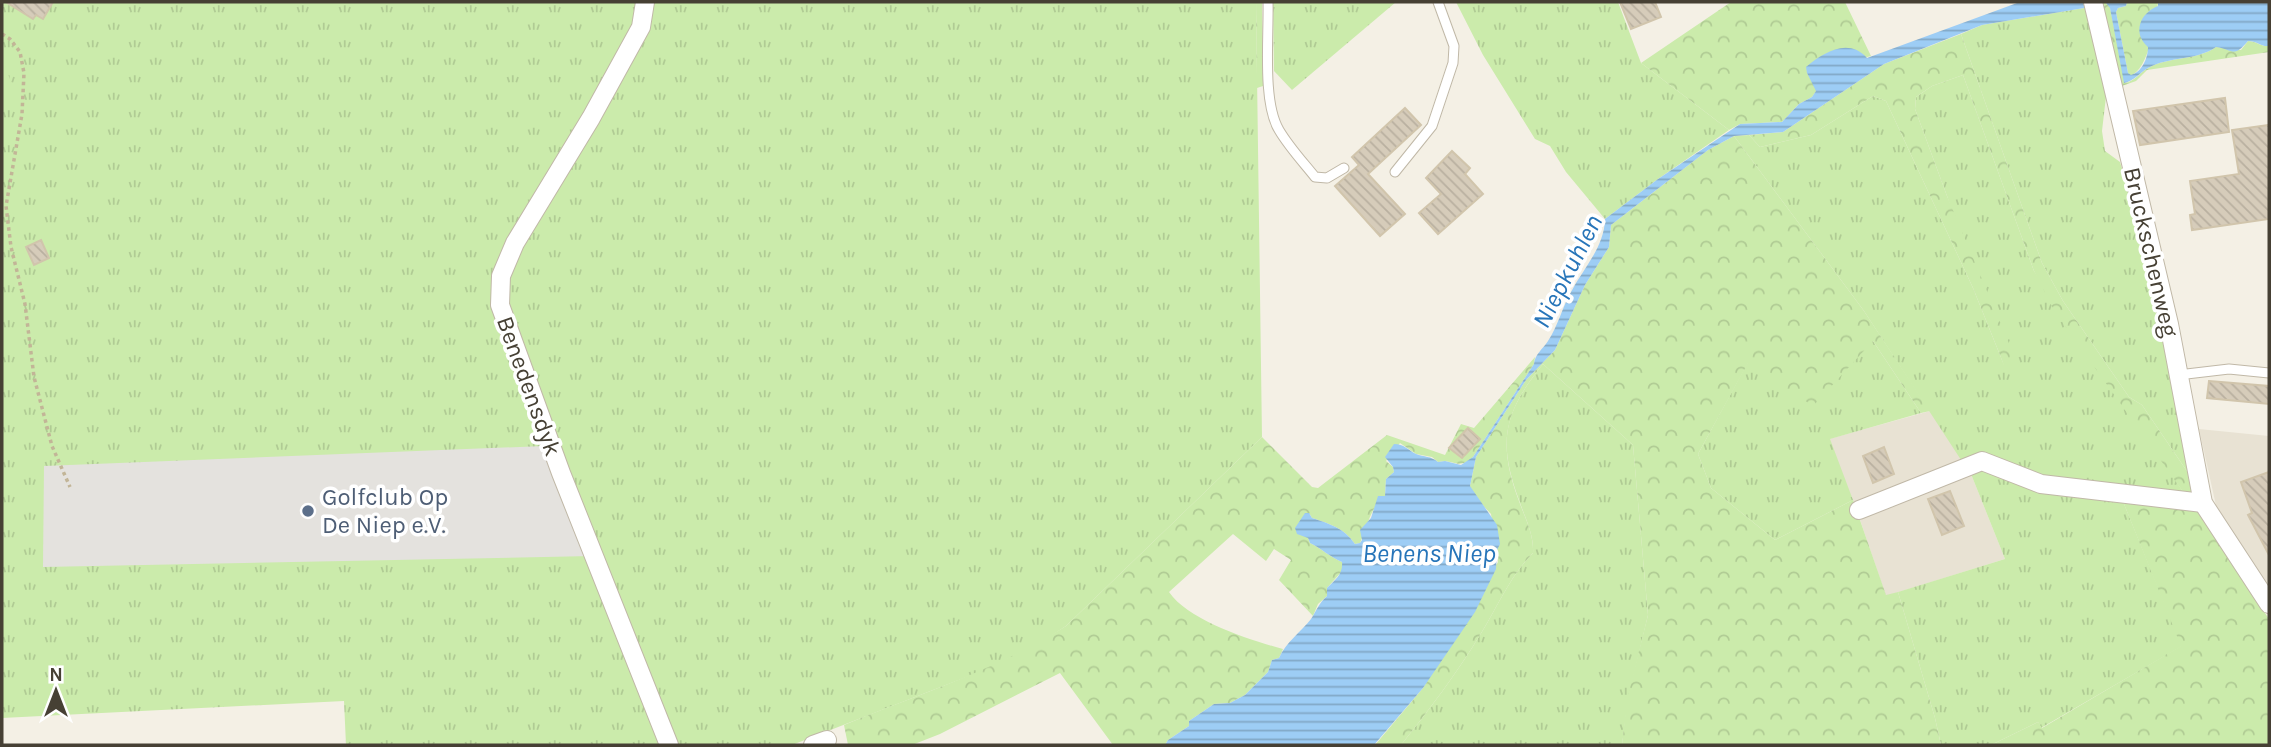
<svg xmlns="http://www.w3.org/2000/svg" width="2271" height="747" viewBox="0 0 2271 747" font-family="Karla,sans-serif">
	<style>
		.residential { fill: #e8e2d3 }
		.grass { fill: url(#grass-tufts) }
		.forest { fill: url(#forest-crowns) }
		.pitch { fill: #cbebab }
		.parking { fill: #e4e2de }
		.water { fill: url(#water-rules) }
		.building { fill: url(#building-back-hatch); stroke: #d1c5ac; stroke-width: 2 }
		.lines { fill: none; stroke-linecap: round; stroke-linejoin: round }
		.service-casing { stroke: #c0b8a7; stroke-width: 11 }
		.minor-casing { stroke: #c0b8a7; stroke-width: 20 }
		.path { stroke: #c2b597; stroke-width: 3.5; stroke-dasharray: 3.5 3.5; stroke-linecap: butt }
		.service { stroke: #fff; stroke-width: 9 }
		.minor { stroke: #fff; stroke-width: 18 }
		.service-dot { fill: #5c6f8a; stroke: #fff; stroke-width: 2.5 }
		.labels { text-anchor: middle; stroke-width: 7; stroke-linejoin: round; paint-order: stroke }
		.street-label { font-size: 24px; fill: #464034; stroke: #fff }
		.service-label { font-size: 24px; fill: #4e5e75; stroke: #fff; text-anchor: start }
		.water-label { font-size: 26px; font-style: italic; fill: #2775b9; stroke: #fff }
	</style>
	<defs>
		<pattern id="grass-tufts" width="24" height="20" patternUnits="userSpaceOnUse" patternTransform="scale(1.75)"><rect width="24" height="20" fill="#cbebab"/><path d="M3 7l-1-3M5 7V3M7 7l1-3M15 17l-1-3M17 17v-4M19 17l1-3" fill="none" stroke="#b0cb94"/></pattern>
		<pattern id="forest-crowns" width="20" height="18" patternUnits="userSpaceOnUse" patternTransform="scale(1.75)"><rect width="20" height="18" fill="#cbebab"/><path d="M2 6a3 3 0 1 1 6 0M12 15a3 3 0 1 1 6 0" fill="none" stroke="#b0cb94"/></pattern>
		<pattern id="water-rules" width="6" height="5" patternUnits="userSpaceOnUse" patternTransform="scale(1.75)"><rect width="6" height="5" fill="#9dcdf5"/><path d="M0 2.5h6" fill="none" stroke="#82a8c7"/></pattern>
		<pattern id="building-back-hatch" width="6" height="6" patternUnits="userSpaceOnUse" patternTransform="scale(1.75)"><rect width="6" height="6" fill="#d6ccba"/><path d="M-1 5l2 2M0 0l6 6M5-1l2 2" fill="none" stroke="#b9b0a0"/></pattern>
	</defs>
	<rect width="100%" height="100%" fill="#f4f0e5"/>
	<!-- residential -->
	<g class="residential">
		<path d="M 1930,411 L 1969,469 L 2005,559 L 1886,596 L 1859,517 L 1829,439 Z"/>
		<path d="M 2199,429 L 2269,436 L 2269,593 L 2219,519 Z"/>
	</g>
	<!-- grass -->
	<g class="grass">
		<path d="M 2,2 L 1256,2 L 1262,437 L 1066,626 L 1040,643 L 987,669 L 792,745 L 346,745 L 344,701 L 2,718 Z"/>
		<path d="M 1273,2 L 1396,2 L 1292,90 L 1274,71 Z"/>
		<path d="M 1456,2 L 1618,2 L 1641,63 L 1729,130 L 1658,179 L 1605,219 L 1566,172 L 1550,146 L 1535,139 L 1483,55 Z"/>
		<path d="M 2090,7 L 2107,88 L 2102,131 L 2105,151 L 2120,162 L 2144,239 L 2199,489 L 2142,405 L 2129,397 L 2063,301 L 2042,263 L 1961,34 L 1982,25 Z"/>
		<path d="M 1963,75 L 2034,271 L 2186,496 L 2072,484 L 1963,463 L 1864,311 L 1734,136 L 1749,135 L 1760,147 L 1811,135 L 1873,96 L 1886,101 L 1973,288 L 2004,365 L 1947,196 L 1915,109 L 1916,97 L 1932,86 Z"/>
		<path d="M 1873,341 L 1921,413 L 1830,439 L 1853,500 L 1775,540 L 1711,488 L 1698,454 L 1748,362 Z"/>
		<path d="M 1543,364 L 1633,445 L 1648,615 L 1628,699 L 1622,745 L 1401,745 C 1429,710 1457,673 1480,635 C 1497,608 1510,576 1533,553 C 1534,534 1525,518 1519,500 C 1497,441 1504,412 1543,364 Z"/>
		<path d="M 1980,465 L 2122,499 L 2182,646 L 2041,728 L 2038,722 L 1991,745 L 1941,745 L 1935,718 L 1898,592 L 2005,559 L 1969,469 Z"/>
	</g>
	<!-- forest -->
	<g class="forest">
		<path d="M 1256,2 L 1262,2 L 1263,86 L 1257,88 Z"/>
		<path d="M 1731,2 L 1845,2 L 1871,56 L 1807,73 L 1817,90 L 1812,97 L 1799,104 L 1782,122 L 1740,124 L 1729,130 L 1641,63 Z"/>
		<path d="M 2127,2 L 2158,2 C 2156,20 2149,70 2130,76 L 2128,73 L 2116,12 L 2118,8 L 2126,6 Z"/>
		<path d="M 2098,3 L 2106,3 L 2110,7 L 2125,83 C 2135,81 2139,73 2148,68 C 2169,56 2196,61 2216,47 L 2241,50 L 2248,41 C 2256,41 2261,47 2269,46 L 2269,52 L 2147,70 L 2136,81 L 2119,87 Z"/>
		<path d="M 1961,34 L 2042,263 L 2063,301 L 2129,397 L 2142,405 L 2199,489 L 2186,496 L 2054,310 L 2034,271 L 1963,75 L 1932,86 L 1916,97 L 1915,109 L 1947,196 L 2016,360 L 2004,365 L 1973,288 L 1886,101 L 1873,96 L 1811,135 L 1760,147 L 1749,135 L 1783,132 L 1884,64 Z"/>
		<path d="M 1734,136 L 1864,311 L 1930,411 L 1921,413 L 1873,341 L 1813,406 L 1748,363 L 1698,454 L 1711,488 L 1775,540 L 1853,500 L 1886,595 L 1898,592 L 1935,718 L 1941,745 L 1622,745 L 1627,699 L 1648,615 L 1633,445 L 1543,364 C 1504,412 1497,442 1519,501 C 1525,518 1534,534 1533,553 C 1510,576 1497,608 1480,635 C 1457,673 1429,710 1401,745 L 1375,745 L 1423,688 L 1498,562 L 1491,514 L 1476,498 L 1470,486 L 1476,457 L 1526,380 L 1555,350 L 1585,285 L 1609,247 L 1611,225 L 1708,150 Z"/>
		<path d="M 1535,357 L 1534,364 L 1473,457 C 1458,471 1454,458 1438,462 L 1432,457 L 1416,454 L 1400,443 L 1386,461 L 1393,467 L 1394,472 L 1386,479 L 1385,496 C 1370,508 1368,525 1360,543 L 1355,544 C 1344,528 1330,524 1312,518 L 1309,513 L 1308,538 L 1310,543 C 1322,549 1330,557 1342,562 L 1343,570 L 1327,588 L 1327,596 L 1318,604 L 1313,616 L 1279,580 L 1291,560 L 1274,549 L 1266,561 L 1233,534 L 1169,592 C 1189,621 1250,640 1283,649 L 1279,658 L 1272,660 L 1268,672 L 1245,695 L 1230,703 L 1214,704 L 1189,721 L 1189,726 L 1168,740 L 1165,745 L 1113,745 L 1060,673 L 940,734 L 912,745 L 848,745 L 844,725 C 919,694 997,670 1066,626 L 1262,437 L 1312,487 L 1318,488 L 1387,435 L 1445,455 L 1461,424 L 1474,428 Z"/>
		<path d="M 2122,499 L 2196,510 L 2269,619 L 2269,745 L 1991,745 L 2038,722 L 2042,728 L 2181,646 Z"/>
	</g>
	<!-- pitch -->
	<path class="pitch" d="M 2,58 L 11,82 L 2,111 Z"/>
	<!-- parking -->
	<path class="parking" d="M 544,446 L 592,556 L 43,567 L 44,466 Z"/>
	<!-- water -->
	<g class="water">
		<path d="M 2088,2 L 2090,7 L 1982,25 L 1884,64 L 1783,132 L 1734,136 L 1708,150 L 1611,225 L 1609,247 L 1585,285 L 1555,350 L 1526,380 L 1476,457 L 1470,486 L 1497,525 L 1500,544 L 1497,550 L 1496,569 L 1475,612 L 1423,688 L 1374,745 L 1165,745 L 1168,740 L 1189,726 L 1189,721 L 1214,704 L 1230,703 L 1245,695 L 1268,672 L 1272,660 L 1279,658 C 1286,642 1301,632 1311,619 C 1317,610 1319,603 1327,596 L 1327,588 C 1336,579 1343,574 1342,562 C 1330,557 1322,549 1310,543 L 1308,538 L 1297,534 L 1295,528 L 1305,513 L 1309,513 L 1312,518 C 1330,524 1344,528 1355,544 L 1360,543 L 1362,540 L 1360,530 L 1371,518 L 1378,496 L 1385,496 L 1386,479 L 1394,472 L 1393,467 L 1385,457 L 1394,444 C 1404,444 1408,450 1416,454 C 1424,457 1431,456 1438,462 L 1445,461 L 1461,465 L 1473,457 L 1534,364 C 1535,354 1542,350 1548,341 C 1558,326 1562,308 1571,292 C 1584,267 1604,248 1605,219 L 1658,179 L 1740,124 L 1782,122 L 1799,104 L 1812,97 L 1816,91 L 1807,73 L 1806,67 C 1823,53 1848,37 1867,58 L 2017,3 Z"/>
		<path d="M 2098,2 L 2127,2 L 2126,6 L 2118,8 L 2116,12 L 2128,73 L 2131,75 C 2142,72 2148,58 2148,47 C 2132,33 2140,13 2158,6 L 2158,2 L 2269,2 L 2269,46 C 2261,47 2257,41 2248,41 C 2233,59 2233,49 2216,47 C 2196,61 2169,56 2148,68 C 2139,73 2134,81 2124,83 L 2110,8 L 2106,3 Z"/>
	</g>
	<!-- building -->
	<g class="building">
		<path d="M 6,2 L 53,2 L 43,19 L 36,15 L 33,19 Z"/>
		<path d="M 1620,2 L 1655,2 L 1661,17 L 1631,29 Z"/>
		<path d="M 2225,98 L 2229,132 L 2140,145 L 2133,111 Z"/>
		<path d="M 1405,108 L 1421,125 L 1368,174 L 1405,214 L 1380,236 L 1335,186 L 1359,165 L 1352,157 Z"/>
		<path d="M 2269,125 L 2269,219 L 2192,230 L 2190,215 L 2195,214 L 2190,181 L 2239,174 L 2232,130 Z"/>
		<path d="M 1452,151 L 1470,168 L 1465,174 L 1483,194 L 1438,234 L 1419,213 L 1441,194 L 1426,178 Z"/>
		<path d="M 41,240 L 49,258 L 34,265 L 26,247 Z"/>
		<path d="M 2209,381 L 2269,386 L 2269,404 L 2207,398 Z"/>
		<path d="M 1468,428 L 1480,439 L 1462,458 L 1449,448 Z"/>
		<path d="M 1884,447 L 1894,474 L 1873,483 L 1863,456 Z"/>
		<path d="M 2269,472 L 2269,555 L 2248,515 L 2252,513 L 2241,482 Z"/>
		<path d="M 1950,491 L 1964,526 L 1942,535 L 1928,499 Z"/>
	</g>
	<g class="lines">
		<!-- service casing -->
		<g class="service-casing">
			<g id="service">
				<path d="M 1268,2 C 1269,36 1262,102 1279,130 C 1289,147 1303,162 1315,177 L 1327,178 L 1344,168"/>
				<path d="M 1395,172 L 1432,126 L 1453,63 L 1454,46 L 1438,2"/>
				<path d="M 2178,375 L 2229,369 L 2269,373"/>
			</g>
		</g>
		<!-- minor casing -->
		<g class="minor-casing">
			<g id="minor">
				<path d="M 645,2 L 641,27 L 591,118 L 515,243 L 501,276 L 500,305 L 561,473 L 669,745"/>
				<path d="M 2093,2 L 2169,324 L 2203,503 L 2269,604"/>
				<path d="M 1859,510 L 1982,461 L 2041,484 L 2203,503"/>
				<path d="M 813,745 L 827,740"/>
			</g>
		</g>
		<!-- path -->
		<path class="path" d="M 2,34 L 10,39 L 20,52 L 24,73 L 22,114 L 6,206 L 11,247 L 25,304 L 34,377 L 52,446 L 70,487"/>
		<!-- service -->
		<use href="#service" class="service"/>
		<!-- minor -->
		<use href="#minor" class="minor"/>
	</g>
	<!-- markers -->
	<circle class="service-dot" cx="308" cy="511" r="7"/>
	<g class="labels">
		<!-- street labels -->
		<g class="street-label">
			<text transform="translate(2151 252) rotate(77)" y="8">Bruckschenweg</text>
			<text transform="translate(529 386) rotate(70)" y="8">Benedensdyk</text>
		</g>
		<!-- service labels -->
		<g class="service-label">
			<text x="322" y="505">Golfclub Op<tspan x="322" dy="28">De Niep e.V.</tspan></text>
		</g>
		<!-- water labels -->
		<g class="water-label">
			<text transform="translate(1567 271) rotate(-63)" y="9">Niepkuhlen</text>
			<text x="1429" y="562">Benens Niep</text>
		</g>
	</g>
	<!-- border -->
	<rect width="2271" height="747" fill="none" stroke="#464034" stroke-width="7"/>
	<!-- north arrow -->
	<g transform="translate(56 691)" stroke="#ffffff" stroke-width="5" paint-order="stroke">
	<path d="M0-5L12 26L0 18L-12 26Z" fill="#464034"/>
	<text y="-10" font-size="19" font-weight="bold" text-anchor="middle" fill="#464034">N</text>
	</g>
</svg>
